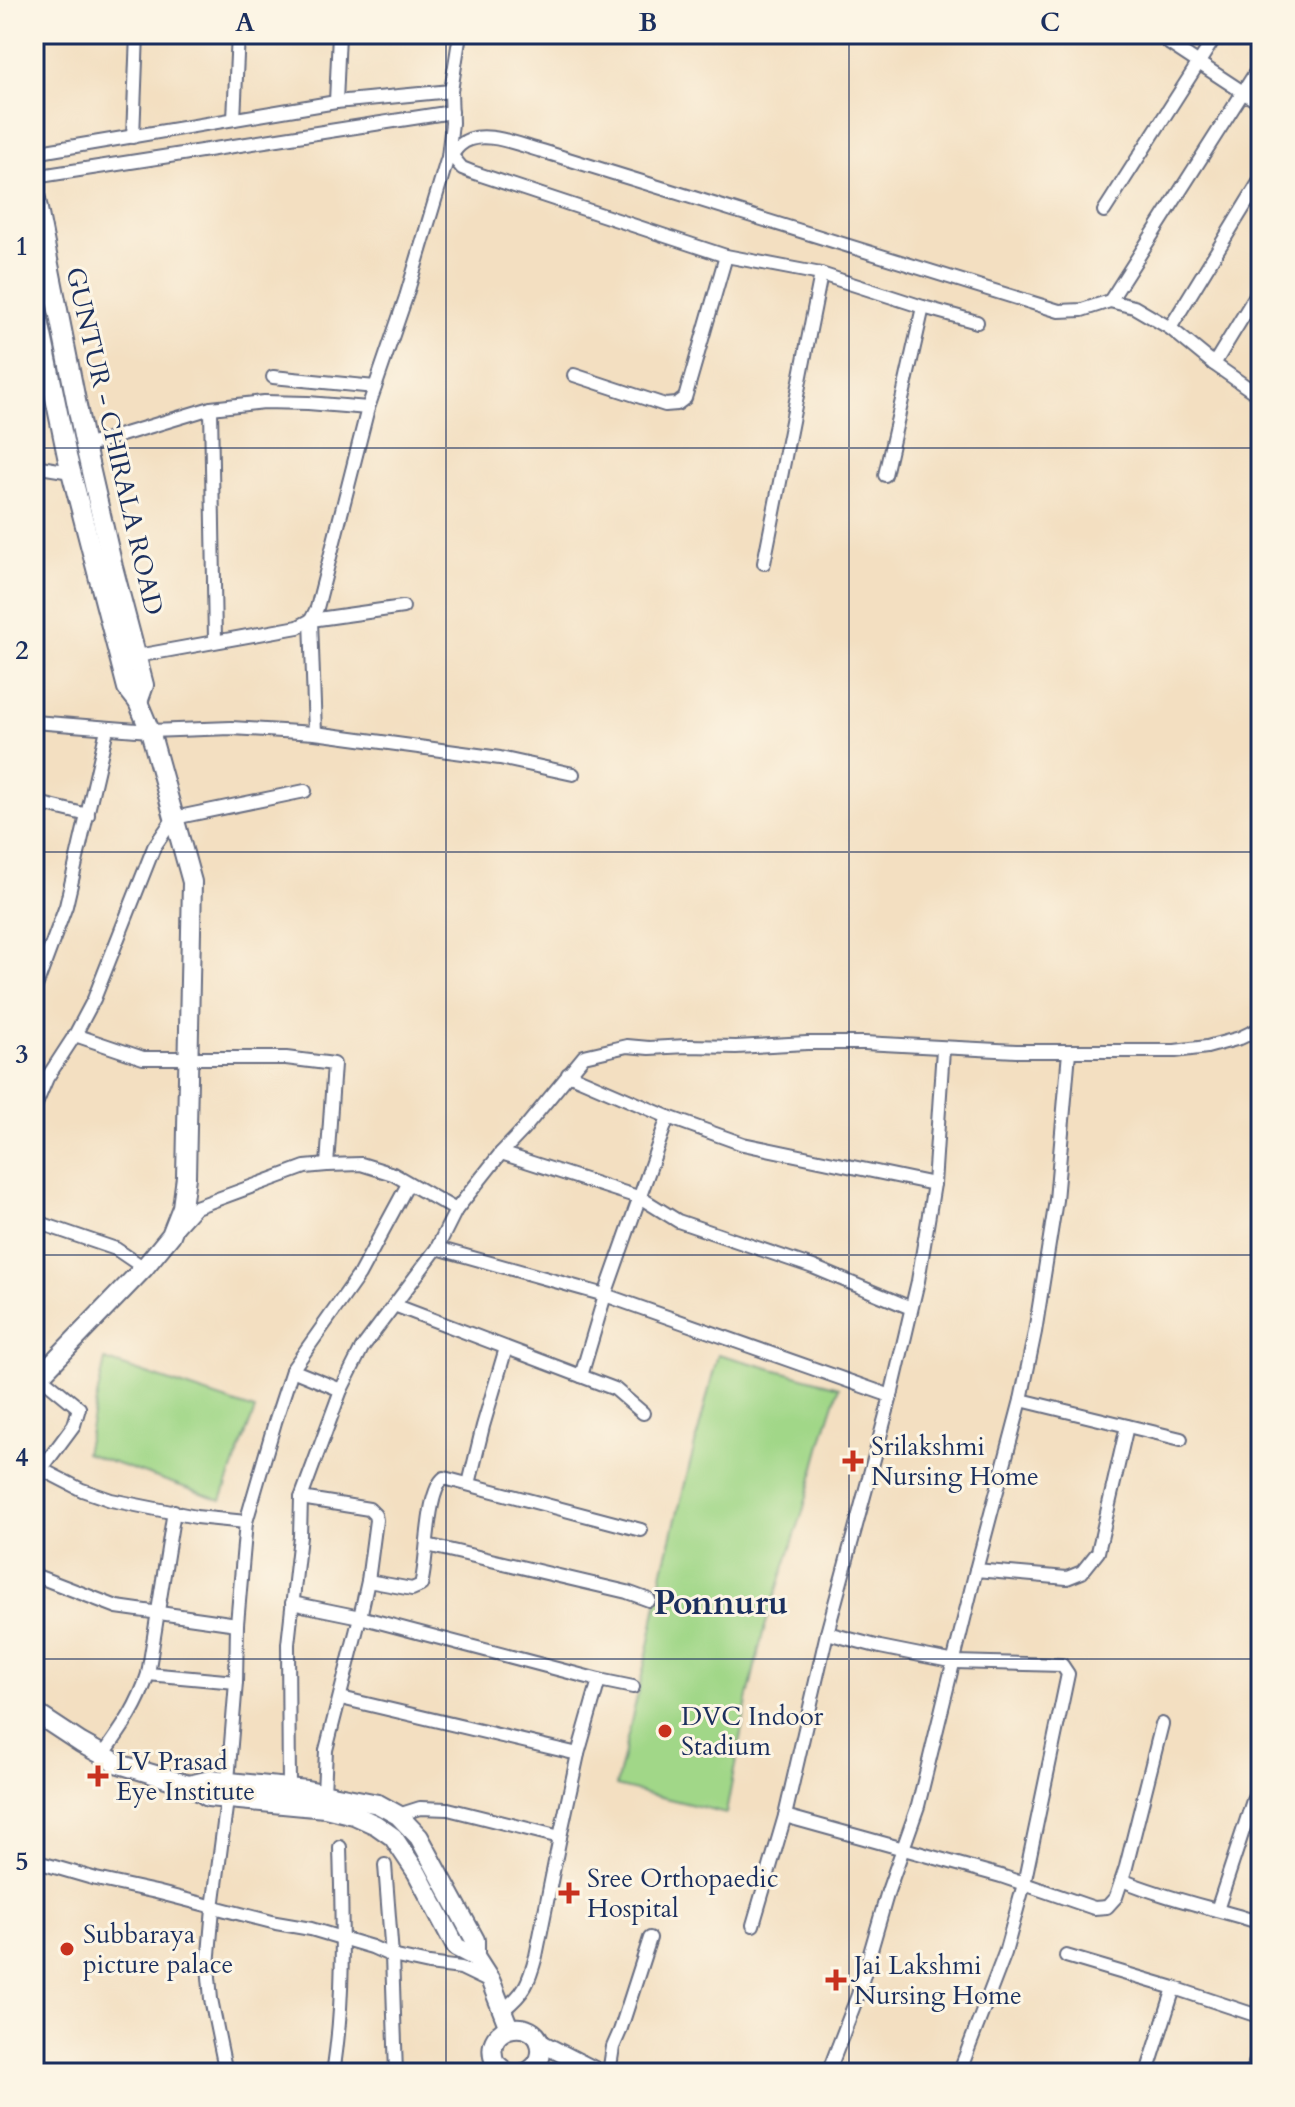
<svg xmlns="http://www.w3.org/2000/svg" width="1295" height="2107" viewBox="0 0 1295 2107" font-family="Cardo,serif">
	<style>
		.park { fill: #a1d788; stroke: #5e8373; stroke-width: 2 }
		.lines { fill: none; stroke-linecap: round; stroke-linejoin: round }
		.minor-casing { stroke: #676d81; stroke-width: 16 }
		.secondary-casing { stroke: #676d81; stroke-width: 20 }
		.primary-casing { stroke: #676d81; stroke-width: 22 }
		.minor { stroke: #fff; stroke-width: 12 }
		.secondary { stroke: #fff; stroke-width: 16 }
		.primary { stroke: #fff; stroke-width: 18 }
		.grid { fill: none; stroke: #1b2f5e; stroke-width: 2; stroke-opacity: 0.55 }
		.poi-dot { fill: #c8321e; stroke: #fcf5e5; stroke-width: 3 }
		.labels { text-anchor: middle; stroke-width: 6; stroke-linejoin: round; paint-order: stroke }
		.street-label { font-size: 26px; fill: #1b2f5e; stroke: #fcf5e5 }
		.poi-label { font-size: 26px; fill: #1b2f5e; stroke: #fcf5e5; text-anchor: start }
		.district-label { font-size: 34px; font-weight: bold; fill: #1b2f5e; stroke: #fcf5e5 }
		.neatline { fill: none; stroke: #1b2f5e; stroke-width: 3 }
		.grid-label { font-size: 26px; text-anchor: middle; font-weight: bold; fill: #1b2f5e }
	</style>
	<rect width="100%" height="100%" fill="#fcf5e5"/>
	<filter id="ink" filterUnits="userSpaceOnUse"><feTurbulence type="fractalNoise" baseFrequency=".0125" numOctaves="2"/><feDisplacementMap in="SourceGraphic" scale="16" xChannelSelector="R" yChannelSelector="G"/><feConvolveMatrix kernelMatrix="1 2 1 2 8 2 1 2 1" color-interpolation-filters="sRGB"/></filter>
	<filter id="wash" filterUnits="userSpaceOnUse"><feTurbulence type="fractalNoise" baseFrequency=".006" numOctaves="4" result="noise"/><feDisplacementMap in="SourceGraphic" scale="32" xChannelSelector="R" yChannelSelector="G"/><feGaussianBlur stdDeviation="1.8" result="paint"/><feColorMatrix in="noise" values="0 0 0 0 0 0 0 0 0 0 0 0 0 0 0 0 0 1.4 0 .05"/><feComposite in="paint" operator="in"/></filter>
	<g filter="url(#wash)">
		<rect width="100%" height="100%" fill="#f3dfc1"/>
		<!-- park -->
		<g class="park">
			<path d="M 718,1354 L 839,1387 L 825,1430 L 803,1511 L 763,1633 L 748,1696 L 726,1813 L 616,1786 L 650,1641 L 663,1570 Z"/>
			<path d="M 105,1360 L 255,1410 L 221,1500 L 85,1453 Z"/>
		</g>
	</g>
	<g filter="url(#ink)">
		<g class="lines">
			<!-- minor casing -->
			<g class="minor-casing">
				<g id="minor">
					<path d="M 1159,34 L 1170,44 L 1261,104"/>
					<path d="M 336,102 L 339,34"/>
					<path d="M 234,119 L 238,34"/>
					<path d="M 133,137 L 137,34"/>
					<path d="M 34,153 L 336,102 L 451,91"/>
					<path d="M 452,156 L 462,168 L 472,172 L 726,256 L 821,274 L 923,307 L 977,322"/>
					<path d="M 448,157 L 452,123 L 451,91 L 460,34"/>
					<path d="M 34,177 L 452,112"/>
					<path d="M 1104,211 L 1217,34"/>
					<path d="M 1110,301 L 1261,64"/>
					<path d="M 1170,328 L 1261,179"/>
					<path d="M 1214,364 L 1261,287"/>
					<path d="M 574,375 L 665,405 L 677,404 L 685,398 L 726,256"/>
					<path d="M 273,377 L 375,387"/>
					<path d="M 211,408 L 215,640"/>
					<path d="M 85,446 L 211,408 L 264,402 L 308,403 L 368,408"/>
					<path d="M 34,466 L 71,472"/>
					<path d="M 885,475 L 923,307"/>
					<path d="M 764,563 L 821,274"/>
					<path d="M 137,656 L 298,627 L 311,620 L 317,608 L 368,408 L 406,297 L 447,160 C 453,155 455,149 460,145 C 480,127 519,145 542,151 L 1059,311 L 1082,310 L 1110,301 L 1134,307 L 1170,328 L 1214,364 L 1261,397"/>
					<path d="M 34,722 L 150,731 L 231,728 L 315,733 L 500,758 L 573,774"/>
					<path d="M 315,733 L 311,620 L 403,607"/>
					<path d="M 34,802 L 88,815"/>
					<path d="M 34,992 L 66,906 L 107,729"/>
					<path d="M 75,1035 L 143,1058 L 286,1058 L 334,1064 L 327,1165"/>
					<path d="M 568,1074 L 668,1117 L 743,1144 L 934,1184"/>
					<path d="M 34,1109 L 47,1078 L 75,1035 L 94,999 L 154,847 L 174,818 L 305,791"/>
					<path d="M 501,1153 L 641,1198 L 678,1221 L 813,1267 L 911,1308"/>
					<path d="M 34,1221 L 116,1249 L 144,1268"/>
					<path d="M 178,1227 L 196,1207 L 305,1167 L 327,1165 L 361,1164 L 393,1174 L 456,1210"/>
					<path d="M 437,1248 L 605,1295 L 891,1396"/>
					<path d="M 394,1305 L 615,1389 L 643,1413"/>
					<path d="M 292,1370 L 341,1390"/>
					<path d="M 581,1376 L 605,1295 L 668,1117"/>
					<path d="M 1021,1400 L 1181,1439"/>
					<path d="M 43,1470 L 82,1490 L 111,1500 L 196,1517 L 246,1522"/>
					<path d="M 34,1479 L 74,1425 L 79,1408 L 40,1376"/>
					<path d="M 469,1484 L 483,1426 L 506,1348"/>
					<path d="M 301,1498 L 369,1509 L 375,1515 L 376,1520 L 368,1581 L 360,1617 L 326,1750 L 324,1793"/>
					<path d="M 427,1545 L 627,1592 L 649,1600"/>
					<path d="M 976,1570 L 1067,1578 L 1082,1572 L 1098,1552 L 1127,1426"/>
					<path d="M 34,1575 L 117,1607 L 237,1624"/>
					<path d="M 368,1581 L 412,1589 L 421,1585 C 428,1560 426,1492 444,1478 L 641,1530"/>
					<path d="M 292,1603 L 360,1617 L 599,1680 L 633,1687"/>
					<path d="M 827,1633 L 880,1647 L 955,1662 L 1062,1665 L 1068,1674 L 1024,1884 L 1005,1953 L 959,2073"/>
					<path d="M 148,1674 L 236,1682"/>
					<path d="M 341,1698 L 578,1754"/>
					<path d="M 103,1755 C 123,1727 138,1706 148,1674 L 174,1511"/>
					<path d="M 228,1781 L 236,1682 L 237,1624 L 246,1522 L 275,1422 L 292,1370 L 359,1275 L 408,1184"/>
					<path d="M 289,1789 L 288,1644 L 300,1536 L 301,1498 L 341,1390 L 362,1348 L 437,1248 L 456,1210 L 501,1153 L 523,1130 L 584,1056 L 627,1046 L 649,1048 L 687,1046 L 736,1047 L 807,1043 L 864,1043 L 1016,1051 L 1175,1051 L 1207,1047 L 1240,1038 L 1261,1028"/>
					<path d="M 398,1815 L 420,1808 L 448,1809 L 560,1837"/>
					<path d="M 785,1816 L 1001,1876 L 1094,1908 L 1107,1907 L 1116,1897 L 1126,1867 L 1162,1724"/>
					<path d="M 34,1861 L 96,1879 L 156,1892 L 276,1923 L 311,1929 L 372,1947 L 392,1956 L 429,1964 L 461,1968 L 488,1981"/>
					<path d="M 385,1865 L 392,1956 L 396,2073"/>
					<path d="M 1122,1880 C 1167,1899 1214,1908 1261,1923"/>
					<path d="M 1217,1910 L 1261,1776"/>
					<path d="M 753,1925 L 785,1816 L 827,1633 L 891,1396 L 918,1281 L 934,1184 L 943,1049"/>
					<path d="M 1066,1956 L 1174,1988 L 1261,2017"/>
					<path d="M 503,2010 C 525,1993 529,1982 536,1956 L 560,1837 L 578,1754 L 599,1680"/>
					<path d="M 226,2073 L 211,1999 L 208,1966 L 213,1908 L 227,1800"/>
					<path d="M 333,2073 C 345,1999 342,1922 340,1847"/>
					<path d="M 609,2073 L 613,2047 L 620,2031 L 650,1938"/>
					<path d="M 828,2073 L 858,1995 L 888,1891 L 918,1806 L 976,1570 L 1021,1400 L 1035,1332 L 1056,1200 L 1069,1052"/>
					<path d="M 1147,2073 L 1174,1988"/>
					<path d="M 1252,2073 L 1261,2044"/>
				</g>
			</g>
			<!-- secondary casing -->
			<g class="secondary-casing">
				<path id="secondary" d="M 539,2042 L 600,2073"/>
			</g>
			<!-- primary casing -->
			<g class="primary-casing">
				<g id="primary">
					<path d="M 34,189 L 85,446 L 113,567 L 144,685 L 138,702"/>
					<path d="M 34,296 L 67,456 L 127,688 L 138,702 L 150,731 L 192,882 L 186,1177 L 182,1207 L 171,1235 L 144,1268 L 34,1382"/>
					<path d="M 34,1712 L 81,1743 L 119,1764 L 189,1785 L 208,1797 L 325,1808 L 354,1815 L 376,1825 L 393,1837 L 417,1873 L 456,1947 L 475,1957"/>
					<path d="M 189,1785 L 210,1780 L 307,1790 L 378,1804 L 398,1815 L 419,1837 L 475,1940 L 475,1957 L 491,1982 L 509,2028"/>
					<path d="M 507,2073 L 495,2063 C 479,2021 544,2015 541,2053 C 540,2063 534,2068 526,2073"/>
				</g>
			</g>
			<!-- minor -->
			<use href="#minor" class="minor"/>
			<!-- secondary -->
			<use href="#secondary" class="secondary"/>
			<!-- primary -->
			<use href="#primary" class="primary"/>
		</g>
	</g>
	<!-- grid -->
	<path class="grid" d="M 446,34 L 446,2073M 849,34 L 849,2073M 34,448 L 1261,448M 34,852 L 1261,852M 34,1255 L 1261,1255M 34,1659 L 1261,1659"/>
	<!-- markers -->
	<g class="poi-dot">
		<path d="M849 1449h8v8h8v8h-8v8h-8v-8h-8v-8h8z"/>
		<circle cx="665" cy="1731" r="8"/>
		<path d="M94 1764h8v8h8v8h-8v8h-8v-8h-8v-8h8z"/>
		<path d="M565 1881h8v8h8v8h-8v8h-8v-8h-8v-8h8z"/>
		<circle cx="67" cy="1949" r="8"/>
		<path d="M832 1968h8v8h8v8h-8v8h-8v-8h-8v-8h8z"/>
	</g>
	<g class="labels">
		<!-- street labels -->
		<g class="street-label">
			<text transform="translate(115 441) rotate(77)" y="9">GUNTUR - CHIRALA ROAD</text>
		</g>
		<!-- poi labels -->
		<g class="poi-label">
			<text x="871" y="1455">Srilakshmi<tspan x="871" dy="30">Nursing Home</tspan></text>
			<text x="681" y="1725">DVC Indoor<tspan x="681" dy="30">Stadium</tspan></text>
			<text x="116" y="1770">LV Prasad<tspan x="116" dy="30">Eye Institute</tspan></text>
			<text x="587" y="1887">Sree Orthopaedic<tspan x="587" dy="30">Hospital</tspan></text>
			<text x="83" y="1943">Subbaraya<tspan x="83" dy="30">picture palace</tspan></text>
			<text x="854" y="1974">Jai Lakshmi<tspan x="854" dy="30">Nursing Home</tspan></text>
		</g>
		<!-- district labels -->
		<g class="district-label">
			<text x="721" y="1614">Ponnuru</text>
		</g>
	</g>
	<!-- margin -->
	<rect width="1295" height="2107" fill="none" stroke="#fcf5e5" stroke-width="88"/>
	<rect x="44" y="44" width="1207" height="2019" class="neatline"/>
	<g class="grid-label">
		<text x="245" y="31">A</text>
		<text x="648" y="31">B</text>
		<text x="1050" y="31">C</text>
		<text x="22" y="255">1</text>
		<text x="22" y="659">2</text>
		<text x="22" y="1063">3</text>
		<text x="22" y="1466">4</text>
		<text x="22" y="1870">5</text>
	</g>
</svg>
